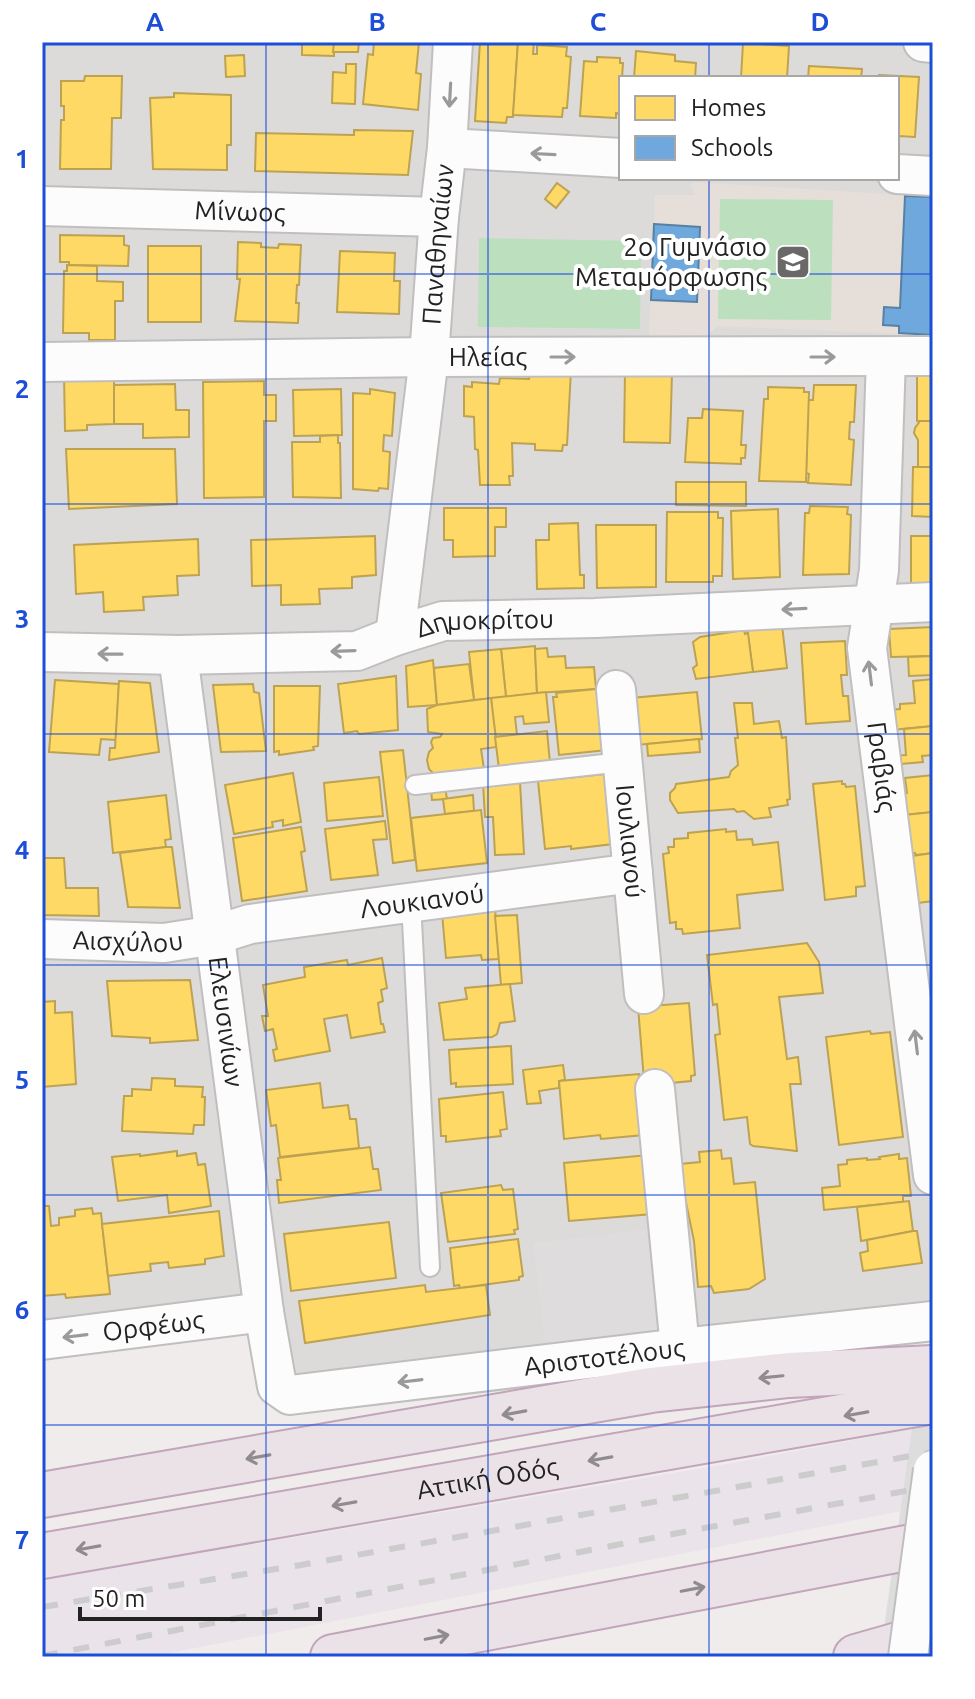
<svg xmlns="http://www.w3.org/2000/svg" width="975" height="1699" viewBox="0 0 975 1699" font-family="Ubuntu,sans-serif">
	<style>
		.residential { fill: #dddbda; fill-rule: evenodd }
		.industrial { fill: #eae3ea }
		.education { fill: #e6dfd9 }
		.pitch { fill: #bce0be }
		.parking { fill: #dedcdc }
		.pier { fill: #dedddd }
		.homes { fill: #ffd966; stroke: #bda252; stroke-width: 2 }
		.schools { fill: #6fa8dc; stroke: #5880a4; stroke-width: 2 }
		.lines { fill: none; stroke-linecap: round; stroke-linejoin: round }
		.service-casing { stroke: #c0bebe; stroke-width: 22 }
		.minor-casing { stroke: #c0bebe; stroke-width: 42 }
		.motorway-casing { stroke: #c2a4bb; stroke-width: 48 }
		.service { stroke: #fdfcfc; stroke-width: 18 }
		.minor { stroke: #fdfcfc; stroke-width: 38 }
		.motorway { stroke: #eae2e7; stroke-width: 44 }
		.rail { stroke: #ccc; stroke-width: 6; stroke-dasharray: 16 16; stroke-linecap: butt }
		.minor-bridge-casing { stroke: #c0bebe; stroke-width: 42; stroke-linecap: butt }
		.minor-bridge { stroke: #fdfcfc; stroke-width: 38 }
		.oneway { stroke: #9a9a9a }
		.oneway2 { stroke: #908c8e }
		.grid { fill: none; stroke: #1d4ed8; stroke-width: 2; stroke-opacity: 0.55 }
		.labels { text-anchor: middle; stroke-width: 8; stroke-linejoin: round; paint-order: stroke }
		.street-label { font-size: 26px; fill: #222; stroke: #fff }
		.poi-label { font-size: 26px; fill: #222; stroke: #fff; text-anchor: end }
		.neatline { fill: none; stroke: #1d4ed8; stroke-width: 3 }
		.grid-label { font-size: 26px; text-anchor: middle; font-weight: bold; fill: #1d4ed8 }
	</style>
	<rect width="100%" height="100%" fill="#f0eceb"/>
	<!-- residential -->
	<path class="residential" d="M 42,42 L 933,42 L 933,1306 L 261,1394 L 251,1333 L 42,1357 ZM 621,78 L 897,78 L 897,178 L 621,178 Z"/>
	<!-- industrial -->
	<path class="industrial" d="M 933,1425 L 933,1505 L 149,1657 L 42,1657 L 42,1580 L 727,1464 Z"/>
	<!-- education -->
	<path class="education" d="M 692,182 L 933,197 L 933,335 L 717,326 L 704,339 L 649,337 L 655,195 L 696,195 L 691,187 Z"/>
	<!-- pitch -->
	<g class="pitch">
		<path d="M 720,199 L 833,200 L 831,320 L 718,319 Z"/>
		<path d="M 479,238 L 641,241 L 640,329 L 478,327 Z"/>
	</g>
	<!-- parking -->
	<path class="parking" d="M 652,1229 L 663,1329 L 545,1343 L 533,1243 Z"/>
	<!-- pier -->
	<path class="pier" d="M 933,1354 L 933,1657 L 880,1657 L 922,1356 Z"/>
	<!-- homes -->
	<g class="homes">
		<path d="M 302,42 L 334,42 L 334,56 L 302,55 Z"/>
		<path d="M 334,42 L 359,42 L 358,52 L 333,52 Z"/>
		<path d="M 374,42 L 419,42 L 416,73 L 421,74 L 418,110 L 363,104 L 368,54 L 373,55 Z"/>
		<path d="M 480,42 L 518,42 L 513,117 L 507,117 L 506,123 L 475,121 Z"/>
		<path d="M 518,42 L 534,42 L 533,54 L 537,54 L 537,45 L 567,47 L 566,56 L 571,57 L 567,108 L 563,108 L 562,117 L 513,115 Z"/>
		<path d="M 743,43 L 789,46 L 787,78 L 741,78 Z"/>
		<path d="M 636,51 L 675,55 L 675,61 L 696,63 L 695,78 L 634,78 Z"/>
		<path d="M 244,55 L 245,76 L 226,77 L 225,56 Z"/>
		<path d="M 597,57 L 620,58 L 620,63 L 623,63 L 622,78 L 621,78 L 620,114 L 616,113 L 616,118 L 580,116 L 584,61 L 597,62 Z"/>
		<path d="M 346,64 L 356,64 L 355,104 L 332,103 L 333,72 L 346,73 Z"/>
		<path d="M 809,66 L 862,69 L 861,78 L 808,78 Z"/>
		<path d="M 879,75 L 919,77 L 915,137 L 899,136 L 897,141 L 897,78 L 878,78 Z"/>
		<path d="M 85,76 L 122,76 L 121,118 L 112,118 L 111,169 L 60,169 L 61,120 L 64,120 L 64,106 L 61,106 L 61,81 L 84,81 Z"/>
		<path d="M 174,93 L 231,95 L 231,145 L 227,145 L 227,170 L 153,169 L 150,98 L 174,97 Z"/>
		<path d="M 354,130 L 413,131 L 408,175 L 255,171 L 256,133 L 354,135 Z"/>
		<path d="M 557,183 L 569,192 L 556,208 L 545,199 Z"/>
		<path d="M 60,235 L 124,236 L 124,245 L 129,246 L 128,266 L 69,265 L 69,262 L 60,262 Z"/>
		<path d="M 238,242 L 261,243 L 261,247 L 278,248 L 279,244 L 301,245 L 299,285 L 297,285 L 296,303 L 299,303 L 298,323 L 235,321 L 240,279 L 237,279 Z"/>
		<rect x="148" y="246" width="53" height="76"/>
		<path d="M 340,251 L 395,253 L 394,281 L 400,281 L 399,314 L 337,312 Z"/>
		<path d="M 67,265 L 97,266 L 97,281 L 123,282 L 123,301 L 115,301 L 115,340 L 89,340 L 89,333 L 63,333 L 64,271 L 67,271 Z"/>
		<path d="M 531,369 L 571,370 L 567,445 L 563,445 L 562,451 L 535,450 L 535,444 L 512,443 L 513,476 L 509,476 L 510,485 L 480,485 L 478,450 L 475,449 L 474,417 L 464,416 L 464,386 L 472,387 L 472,382 L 499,384 L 500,378 L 529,379 Z"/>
		<path d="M 625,372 L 672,373 L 670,443 L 624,442 Z"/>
		<rect x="917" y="372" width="16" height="49"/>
		<path d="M 64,374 L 114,378 L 114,424 L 87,425 L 87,430 L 65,431 Z"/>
		<path d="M 264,381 L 264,395 L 276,395 L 276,421 L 264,421 L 264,497 L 204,498 L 203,382 Z"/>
		<path d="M 175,384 L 176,410 L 189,410 L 189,437 L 143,438 L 143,424 L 114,424 L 114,385 Z"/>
		<path d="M 814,385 L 856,385 L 854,422 L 850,422 L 849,439 L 854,440 L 851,485 L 808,483 L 809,474 L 806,473 L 808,400 L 813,400 Z"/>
		<path d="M 768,387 L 804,388 L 804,392 L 809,392 L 806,482 L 759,481 L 764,399 L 768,399 Z"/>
		<path d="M 341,389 L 342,435 L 294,436 L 293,390 Z"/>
		<path d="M 370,389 L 395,393 L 392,436 L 384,435 L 383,451 L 390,452 L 388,489 L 379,488 L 378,491 L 353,489 L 353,393 L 370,394 Z"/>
		<path d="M 703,409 L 743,411 L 741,445 L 746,445 L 745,458 L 741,458 L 741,464 L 685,462 L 688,418 L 702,418 Z"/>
		<path d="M 920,421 L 933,421 L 933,467 L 918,467 L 918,440 L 914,433 L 915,428 Z"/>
		<path d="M 338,435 L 338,443 L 340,443 L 341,498 L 293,497 L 292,442 L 320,442 L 320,436 Z"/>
		<path d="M 66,449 L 175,449 L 177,504 L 69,509 Z"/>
		<path d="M 913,467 L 933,467 L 933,517 L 912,516 Z"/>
		<path d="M 676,482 L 746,482 L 746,506 L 676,505 Z"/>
		<path d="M 810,506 L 848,507 L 847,514 L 851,515 L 849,574 L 803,575 L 805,513 L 809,513 Z"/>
		<path d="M 444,508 L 506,508 L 506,527 L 495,527 L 495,556 L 453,557 L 453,540 L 444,540 Z"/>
		<path d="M 778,509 L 780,577 L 733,579 L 731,511 Z"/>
		<path d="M 667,512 L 718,512 L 718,518 L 723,518 L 722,576 L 713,576 L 713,582 L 666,582 Z"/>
		<path d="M 578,523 L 580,575 L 584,575 L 584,588 L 537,589 L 536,540 L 549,540 L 549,524 Z"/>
		<path d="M 596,525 L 656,525 L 656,587 L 597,588 Z"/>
		<path d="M 375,536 L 376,575 L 352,577 L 352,588 L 319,589 L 320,604 L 281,605 L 281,585 L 252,586 L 251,540 Z"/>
		<rect x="911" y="536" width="22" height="52"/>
		<path d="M 198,539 L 199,575 L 177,576 L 178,595 L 143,597 L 144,610 L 104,612 L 103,592 L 76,594 L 74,545 Z"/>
		<path d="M 782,625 L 787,668 L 753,672 L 747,629 Z"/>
		<path d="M 933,627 L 933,656 L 891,657 L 889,629 Z"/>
		<path d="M 744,630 L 745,634 L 748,633 L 753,672 L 696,679 L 693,668 L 697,665 L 693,642 L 700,637 Z"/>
		<path d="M 845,641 L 847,675 L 841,675 L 843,696 L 848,696 L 850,721 L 806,724 L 801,643 Z"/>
		<path d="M 535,646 L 537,693 L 506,697 L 501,649 Z"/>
		<path d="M 547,648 L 548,657 L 565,656 L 566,668 L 594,667 L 596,689 L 537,693 L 535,649 Z"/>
		<path d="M 501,649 L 506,697 L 474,700 L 469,652 Z"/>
		<path d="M 933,656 L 933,675 L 909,676 L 908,657 Z"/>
		<path d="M 433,660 L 437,705 L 408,707 L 406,666 Z"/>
		<path d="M 469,664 L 474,700 L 437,705 L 434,668 Z"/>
		<path d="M 396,676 L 398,730 L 359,734 L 357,731 L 344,733 L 338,684 Z"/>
		<path d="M 933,679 L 933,726 L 891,730 L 888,710 L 900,709 L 900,704 L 915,703 L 913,681 Z"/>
		<path d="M 55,680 L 119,684 L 116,740 L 101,739 L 99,755 L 49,752 Z"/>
		<path d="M 119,681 L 150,683 L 159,752 L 109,760 L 110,748 L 115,748 Z"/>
		<path d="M 253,684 L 254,692 L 259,693 L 266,751 L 221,752 L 213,685 Z"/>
		<path d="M 274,686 L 320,686 L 318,746 L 313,747 L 314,750 L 279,755 L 279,751 L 274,752 Z"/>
		<path d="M 596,689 L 597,694 L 602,693 L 607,750 L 559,755 L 553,697 L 557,697 L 556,693 Z"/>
		<path d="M 546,692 L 549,722 L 524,724 L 523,716 L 515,717 L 517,735 L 495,737 L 491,698 Z"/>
		<path d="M 697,692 L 702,739 L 636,745 L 631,698 Z"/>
		<path d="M 491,698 L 497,747 L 481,749 L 484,769 L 434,774 L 429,769 L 427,760 L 429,752 L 433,748 L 431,742 L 433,738 L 440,737 L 442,734 L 428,732 L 427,709 L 437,705 Z"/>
		<path d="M 734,703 L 752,703 L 754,724 L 779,721 L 782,738 L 786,737 L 790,799 L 787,800 L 788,805 L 769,808 L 771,817 L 754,819 L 744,811 L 737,812 L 734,809 L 678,813 L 670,800 L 670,793 L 675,788 L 676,784 L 729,777 L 731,771 L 738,765 L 735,738 L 738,738 Z"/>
		<path d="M 933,726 L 933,755 L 922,756 L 923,762 L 889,765 L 888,756 L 906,755 L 904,729 Z"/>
		<path d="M 547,731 L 550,763 L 499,769 L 495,737 Z"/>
		<path d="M 699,739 L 700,752 L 648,756 L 647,744 Z"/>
		<path d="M 403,750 L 415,860 L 393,863 L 380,752 Z"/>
		<path d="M 293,773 L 301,822 L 283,826 L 283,820 L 272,822 L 273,827 L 234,834 L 225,785 Z"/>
		<path d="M 605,774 L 613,844 L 571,849 L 571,846 L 545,849 L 538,781 Z"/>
		<path d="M 933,775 L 933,812 L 904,815 L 902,794 L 907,793 L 905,778 Z"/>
		<path d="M 379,777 L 383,816 L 327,821 L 324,783 Z"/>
		<path d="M 842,781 L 842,784 L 845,784 L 846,787 L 855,786 L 865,886 L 856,887 L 856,896 L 825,900 L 813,784 Z"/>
		<path d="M 520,782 L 524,854 L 495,855 L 493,817 L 485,817 L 483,784 Z"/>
		<path d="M 445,787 L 447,799 L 432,800 L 431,789 Z"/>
		<path d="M 166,795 L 171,839 L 165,840 L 166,847 L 113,853 L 108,802 Z"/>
		<path d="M 473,795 L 474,811 L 445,814 L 443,799 Z"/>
		<path d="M 481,810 L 487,863 L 417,871 L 411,818 Z"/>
		<path d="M 933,812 L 933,853 L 916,855 L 915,853 L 909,853 L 904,815 Z"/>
		<path d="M 385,821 L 387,839 L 373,840 L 378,875 L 331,880 L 325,829 Z"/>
		<path d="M 301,827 L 305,851 L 301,852 L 307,891 L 242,901 L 233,838 Z"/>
		<path d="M 726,829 L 726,832 L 736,831 L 737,840 L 752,839 L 753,845 L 778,842 L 783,890 L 737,895 L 740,928 L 683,934 L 682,929 L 676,929 L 676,922 L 670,923 L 663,854 L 669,853 L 668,847 L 674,847 L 674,839 L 688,838 L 688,833 Z"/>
		<path d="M 166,847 L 172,847 L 180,908 L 128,907 L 120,853 Z"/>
		<path d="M 933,853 L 933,901 L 918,903 L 912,856 Z"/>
		<path d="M 42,858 L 64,858 L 66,888 L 98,888 L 99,916 L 42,915 Z"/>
		<path d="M 495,908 L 499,959 L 482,960 L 481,955 L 446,958 L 442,913 Z"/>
		<path d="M 517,915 L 522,983 L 501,985 L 495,916 Z"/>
		<path d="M 807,943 L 819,962 L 823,993 L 779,997 L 787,1059 L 798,1057 L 801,1084 L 790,1084 L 797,1151 L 753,1146 L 750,1144 L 747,1117 L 724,1120 L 715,1035 L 720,1034 L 717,1004 L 713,1005 L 707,955 Z"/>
		<path d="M 382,958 L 387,988 L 381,990 L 383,1001 L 378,1003 L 381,1024 L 383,1024 L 385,1032 L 351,1038 L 347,1015 L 324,1019 L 330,1051 L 275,1061 L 273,1050 L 277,1049 L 273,1029 L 265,1031 L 262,1016 L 268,1016 L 263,985 L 305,977 L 304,967 L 347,960 L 348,965 Z"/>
		<path d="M 190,980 L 198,1040 L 150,1043 L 150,1038 L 112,1036 L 107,981 Z"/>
		<path d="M 510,984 L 515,1021 L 500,1023 L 497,1034 L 492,1037 L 444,1040 L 439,1003 L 467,999 L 465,988 Z"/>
		<path d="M 55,1001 L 55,1013 L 72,1012 L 76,1084 L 42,1087 L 42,1002 Z"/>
		<path d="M 689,1003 L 695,1075 L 691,1076 L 691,1081 L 650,1085 L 644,1080 L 638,1007 Z"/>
		<path d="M 870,1031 L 871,1034 L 890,1032 L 903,1137 L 839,1145 L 826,1037 Z"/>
		<path d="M 511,1046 L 513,1084 L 456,1087 L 456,1083 L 451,1084 L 449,1050 Z"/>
		<path d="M 563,1065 L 565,1080 L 559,1081 L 559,1088 L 539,1091 L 541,1103 L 527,1104 L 523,1070 Z"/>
		<path d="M 639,1074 L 644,1135 L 601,1139 L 600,1135 L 564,1139 L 559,1081 Z"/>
		<path d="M 152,1078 L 175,1079 L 175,1086 L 203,1087 L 202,1097 L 205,1097 L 204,1125 L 194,1125 L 193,1134 L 122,1131 L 124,1096 L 132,1096 L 132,1089 L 151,1090 Z"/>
		<path d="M 320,1083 L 323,1108 L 348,1105 L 350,1119 L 356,1119 L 359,1148 L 280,1157 L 276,1125 L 271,1126 L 266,1090 Z"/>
		<path d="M 503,1092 L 507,1129 L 500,1130 L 501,1136 L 446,1142 L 446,1136 L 441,1136 L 439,1099 Z"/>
		<path d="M 370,1147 L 373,1169 L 378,1169 L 381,1190 L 279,1203 L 277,1180 L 281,1180 L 278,1158 Z"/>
		<path d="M 721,1150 L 722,1159 L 731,1158 L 734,1184 L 755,1182 L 765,1279 L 749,1289 L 714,1293 L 711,1286 L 698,1287 L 694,1241 L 683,1188 L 680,1164 L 700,1162 L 699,1152 Z"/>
		<path d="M 177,1151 L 177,1156 L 196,1153 L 198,1165 L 205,1164 L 211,1206 L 169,1213 L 167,1195 L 118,1201 L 112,1157 L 140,1154 L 140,1156 Z"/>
		<path d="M 899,1154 L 899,1159 L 907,1158 L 911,1196 L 903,1196 L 903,1202 L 824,1210 L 822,1188 L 840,1186 L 838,1165 L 847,1164 L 847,1160 L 867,1158 L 867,1160 L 880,1159 L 879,1157 Z"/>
		<path d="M 648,1155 L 653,1214 L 569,1221 L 564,1163 Z"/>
		<path d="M 501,1185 L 503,1190 L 513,1189 L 518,1229 L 514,1230 L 515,1234 L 448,1242 L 441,1193 Z"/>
		<path d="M 909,1201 L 913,1231 L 861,1241 L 857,1207 Z"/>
		<path d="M 42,1206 L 49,1206 L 51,1226 L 59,1225 L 59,1218 L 75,1216 L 75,1210 L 92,1208 L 93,1214 L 101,1213 L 110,1294 L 66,1298 L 65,1294 L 42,1296 Z"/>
		<path d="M 219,1211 L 224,1256 L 205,1259 L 205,1264 L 169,1268 L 168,1262 L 150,1264 L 151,1271 L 108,1276 L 102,1224 Z"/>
		<path d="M 389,1222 L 396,1278 L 291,1291 L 284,1234 Z"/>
		<path d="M 913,1231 L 917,1231 L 922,1263 L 863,1271 L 860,1253 L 868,1251 L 867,1240 Z"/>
		<path d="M 518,1239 L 523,1276 L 519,1277 L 519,1280 L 460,1288 L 459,1285 L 454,1286 L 450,1248 Z"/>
		<path d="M 425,1285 L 426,1292 L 486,1285 L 490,1315 L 305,1343 L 299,1301 Z"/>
	</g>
	<!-- schools -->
	<g class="schools">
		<path d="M 905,196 L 933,197 L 933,335 L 899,333 L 899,326 L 883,325 L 884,307 L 900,308 Z"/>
		<path d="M 654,224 L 700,227 L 697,302 L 651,300 Z"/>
	</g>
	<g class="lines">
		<!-- service casing -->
		<g class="service-casing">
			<g id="service">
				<path d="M 415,785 L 622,762"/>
				<path d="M 411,902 L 430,1267"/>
			</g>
		</g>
		<!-- minor casing -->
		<g class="minor-casing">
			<g id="minor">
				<path d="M 923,42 L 933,43"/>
				<path d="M 447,148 L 621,158"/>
				<path d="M 897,174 L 933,176"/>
				<path id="s1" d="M 42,206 L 439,217"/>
				<path id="s2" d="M 886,357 L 879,570 L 867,648 L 933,1175"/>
				<path id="s3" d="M 42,362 L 429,357 L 933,356"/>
				<path id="s4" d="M 395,636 L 429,357 L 439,217 L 447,148 L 453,42"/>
				<path id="s5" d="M 42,652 L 178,655 L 357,651 L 395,636 L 443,621 L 595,618 L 933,602"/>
				<path id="s6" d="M 178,655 L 264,1312 L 277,1386 L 290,1395 L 680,1348 L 933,1321"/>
				<path id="s7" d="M 616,690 L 644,994"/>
				<path id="s8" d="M 42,939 L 164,943 L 215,935 L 250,924 L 633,873"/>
				<path d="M 655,1089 L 680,1348"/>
				<path id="s9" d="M 42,1340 L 264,1312"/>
			</g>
		</g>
		<!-- motorway casing -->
		<g class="motorway-casing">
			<g id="motorway">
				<path d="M 42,1495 L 651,1390 L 789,1375 L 933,1368"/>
				<path id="s10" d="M 42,1556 L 933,1401"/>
				<path d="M 333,1657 L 933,1543"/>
				<path d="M 856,1657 L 933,1635"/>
			</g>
		</g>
		<!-- service -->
		<use href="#service" class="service"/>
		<!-- minor -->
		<use href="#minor" class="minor"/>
		<!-- motorway -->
		<use href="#motorway" class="motorway"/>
		<!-- rail -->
		<g class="rail">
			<path d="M 42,1607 L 301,1565 L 933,1452"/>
			<path d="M 42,1656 L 694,1530 L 933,1486"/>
		</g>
		<!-- minor-bridge casing -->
		<g class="minor-bridge-casing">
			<path id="minor-bridge" d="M 908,1657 L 933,1470"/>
		</g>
		<!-- minor-bridge -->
		<use href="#minor-bridge" class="minor-bridge"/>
	</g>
	<!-- one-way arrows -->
	<defs><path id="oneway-shaft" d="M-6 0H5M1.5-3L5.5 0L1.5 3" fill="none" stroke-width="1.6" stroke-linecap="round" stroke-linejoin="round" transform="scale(2)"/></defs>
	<g class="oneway">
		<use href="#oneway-shaft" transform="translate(450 95) rotate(93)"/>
		<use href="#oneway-shaft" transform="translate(543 154) rotate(-177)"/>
		<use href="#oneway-shaft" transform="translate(563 357)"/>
		<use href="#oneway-shaft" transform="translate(823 357)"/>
		<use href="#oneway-shaft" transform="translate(794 609) rotate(177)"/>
		<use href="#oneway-shaft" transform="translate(343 651) rotate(178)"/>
		<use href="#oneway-shaft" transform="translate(110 654) rotate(-179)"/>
		<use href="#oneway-shaft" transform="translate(870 673) rotate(-97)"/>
		<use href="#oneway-shaft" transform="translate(916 1042) rotate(-97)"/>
		<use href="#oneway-shaft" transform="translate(75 1336) rotate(173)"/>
		<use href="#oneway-shaft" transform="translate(410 1381) rotate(173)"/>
	</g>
	<g class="oneway2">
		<use href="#oneway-shaft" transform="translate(771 1377) rotate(174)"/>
		<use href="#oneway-shaft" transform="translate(514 1413) rotate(170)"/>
		<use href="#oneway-shaft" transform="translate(856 1414) rotate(170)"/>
		<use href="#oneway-shaft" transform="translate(258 1457) rotate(170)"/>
		<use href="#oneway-shaft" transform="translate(600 1459) rotate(170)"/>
		<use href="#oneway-shaft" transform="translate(344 1504) rotate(170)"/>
		<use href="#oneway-shaft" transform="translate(88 1548) rotate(170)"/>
		<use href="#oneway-shaft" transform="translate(693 1589) rotate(-11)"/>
		<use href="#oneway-shaft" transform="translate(437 1637) rotate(-11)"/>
	</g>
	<!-- grid -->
	<path class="grid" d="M 266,42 L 266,1657M 488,42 L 488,1657M 709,42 L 709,78M 709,178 L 709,1657M 42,274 L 933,274M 42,504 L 933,504M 42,734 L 933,734M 42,965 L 933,965M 42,1195 L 933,1195M 42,1425 L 933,1425"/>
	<!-- icons -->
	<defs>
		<g id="school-square" transform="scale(1.8)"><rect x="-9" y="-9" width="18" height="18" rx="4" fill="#6a6968" stroke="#fff"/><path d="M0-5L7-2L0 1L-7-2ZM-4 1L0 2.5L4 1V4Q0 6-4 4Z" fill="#fff"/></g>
	</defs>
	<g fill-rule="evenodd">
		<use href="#school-square" x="793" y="262"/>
	</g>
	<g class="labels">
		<!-- street labels -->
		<g class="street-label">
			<text dy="9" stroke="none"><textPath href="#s1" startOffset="198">Μίνωος</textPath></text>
			<text dy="9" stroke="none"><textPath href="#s4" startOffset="394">Παναθηναίων</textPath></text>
			<text dy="9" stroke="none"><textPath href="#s3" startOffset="446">Ηλείας</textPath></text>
			<text dy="9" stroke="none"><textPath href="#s5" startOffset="448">Δημοκρίτου</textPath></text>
			<text dy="9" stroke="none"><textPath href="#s2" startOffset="412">Γραβιάς</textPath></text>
			<text dy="9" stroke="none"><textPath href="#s7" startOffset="152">Ιουλιανού</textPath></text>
			<text dy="9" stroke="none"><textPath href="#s8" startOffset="384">Λουκιανού</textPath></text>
			<text dy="9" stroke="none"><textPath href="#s8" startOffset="86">Αισχύλου</textPath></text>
			<text dy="9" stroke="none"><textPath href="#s6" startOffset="370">Ελευσινίων</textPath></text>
			<text dy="9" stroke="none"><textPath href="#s9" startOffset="112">Ορφέως</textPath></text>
			<text dy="9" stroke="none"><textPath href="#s6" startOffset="1070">Αριστοτέλους</textPath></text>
			<text dy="9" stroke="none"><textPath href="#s10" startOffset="452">Αττική Οδός</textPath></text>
		</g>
		<!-- poi labels -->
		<g class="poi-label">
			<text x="767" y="256">2ο Γυμνάσιο<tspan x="767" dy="30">Μεταμόρφωσης</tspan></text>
		</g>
	</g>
	<!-- border -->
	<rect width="975" height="1699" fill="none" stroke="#ffffff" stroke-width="88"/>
	<!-- legend -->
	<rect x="619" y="76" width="280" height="104" fill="#ffffff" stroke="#a7a7a7" stroke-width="2"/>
	<rect x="635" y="96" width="40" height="24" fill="#ffd966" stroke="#a7a7a7" stroke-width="2"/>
	<text x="691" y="116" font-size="24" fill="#222222">Homes</text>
	<rect x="635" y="136" width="40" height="24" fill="#6fa8dc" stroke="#a7a7a7" stroke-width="2"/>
	<text x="691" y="156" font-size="24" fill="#222222">Schools</text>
	<!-- scale -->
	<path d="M80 1607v12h240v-12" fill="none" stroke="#222222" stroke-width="4"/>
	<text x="92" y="1607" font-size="24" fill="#222222" stroke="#ffffff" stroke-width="6" paint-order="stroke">50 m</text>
	<rect x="44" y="44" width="887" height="1611" class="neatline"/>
	<g class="grid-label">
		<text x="155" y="31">A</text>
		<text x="377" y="31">B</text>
		<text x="598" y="31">C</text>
		<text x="820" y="31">D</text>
		<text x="22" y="168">1</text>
		<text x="22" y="398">2</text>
		<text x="22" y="628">3</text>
		<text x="22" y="859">4</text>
		<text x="22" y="1089">5</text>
		<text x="22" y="1319">6</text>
		<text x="22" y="1549">7</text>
	</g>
</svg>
